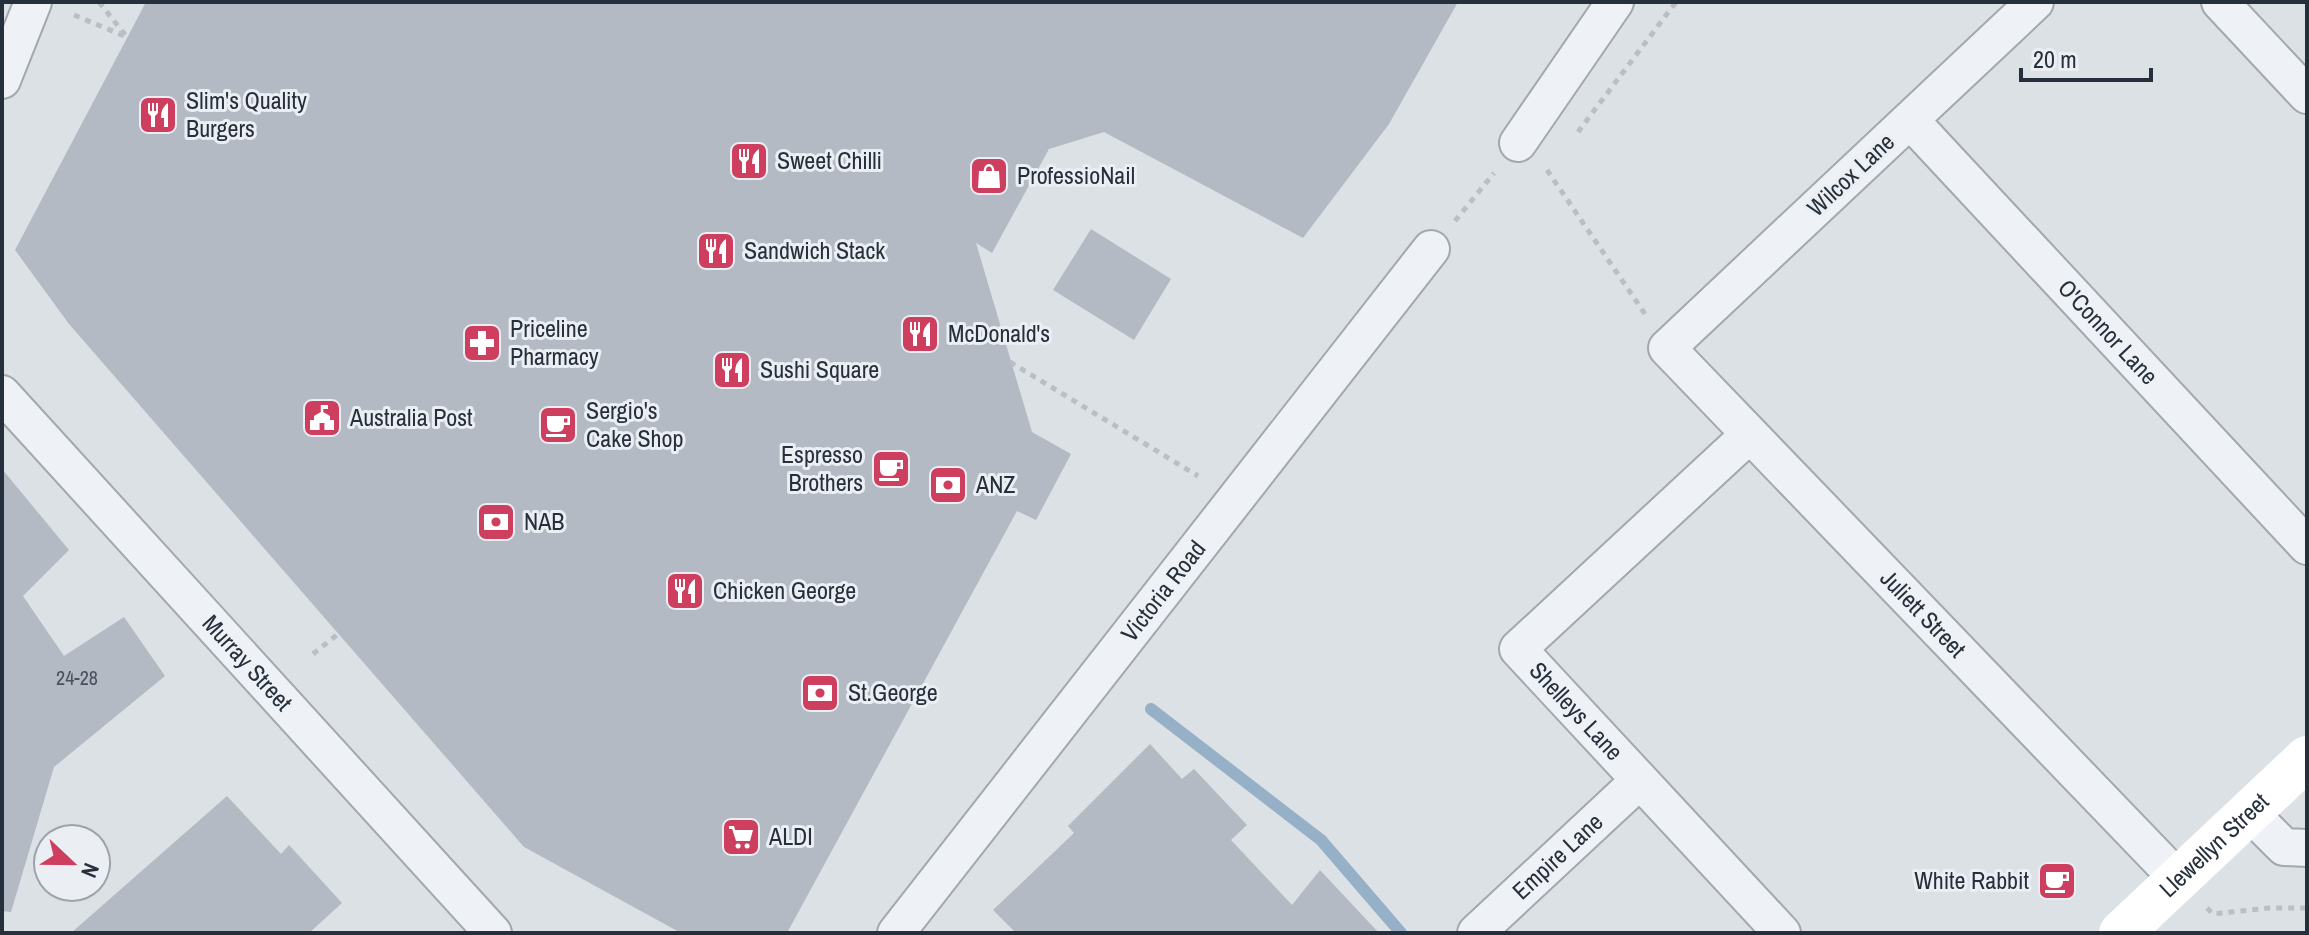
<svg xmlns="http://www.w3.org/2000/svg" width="2309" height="935" viewBox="0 0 2309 935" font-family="'Archivo Narrow',sans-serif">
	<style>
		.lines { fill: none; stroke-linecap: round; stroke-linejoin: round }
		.stream { stroke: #96b1c7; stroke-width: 12 }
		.building { fill: #b3bac3 }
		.street-casing { stroke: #a2a8b0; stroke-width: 40 }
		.path { stroke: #babfc5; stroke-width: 5; stroke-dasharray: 6 6; stroke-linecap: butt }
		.street { stroke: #eef1f5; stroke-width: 36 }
		.secondary { stroke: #fff; stroke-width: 44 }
		.labels { text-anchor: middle; stroke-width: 6; stroke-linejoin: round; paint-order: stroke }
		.number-label { font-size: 20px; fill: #49525e }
		.poi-label { font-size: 24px; fill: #26303c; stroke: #ebeff4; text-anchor: start }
		.street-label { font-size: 24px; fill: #26303c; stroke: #ebeff4 }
	</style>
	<rect width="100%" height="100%" fill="#dce1e6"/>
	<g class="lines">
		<!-- stream -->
		<path class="stream" d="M 1151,709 L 1321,840 L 1401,933"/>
	</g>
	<!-- building -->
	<g class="building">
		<path d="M 146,2 L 1458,2 L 1389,124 L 1303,238 L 1104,132 L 1049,149 L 992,253 L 976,243 L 1032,432 L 1071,454 L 1036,520 L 1017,511 L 787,933 L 681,933 L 524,847 L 69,324 L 15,250 Z"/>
		<path d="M 1091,229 L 1171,279 L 1134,340 L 1053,290 Z"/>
		<path d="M 2,469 L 69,550 L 23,596 L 64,656 L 124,617 L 165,676 L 54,767 L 11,912 L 2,911 Z"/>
		<path d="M 1150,744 L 1182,779 L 1194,769 L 1247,825 L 1231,840 L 1292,905 L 1320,870 L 1379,933 L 1016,933 L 993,910 L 1074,833 L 1068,826 Z"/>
		<path d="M 227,796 L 281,854 L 289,845 L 342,903 L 309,933 L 71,933 Z"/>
	</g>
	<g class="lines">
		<!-- street casing -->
		<g class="street-casing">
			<g id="street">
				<path id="s1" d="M 2035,2 L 1667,348 L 2178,879"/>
				<path d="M 2220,2 L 2307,95"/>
				<path d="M 2,80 L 33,2"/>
				<path id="s2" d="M 1910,120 L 2307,546"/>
				<path d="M 1518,143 L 1615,2"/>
				<path id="s3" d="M 2,394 L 493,933"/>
				<path id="s4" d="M 1749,435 L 1518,649 L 1782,933"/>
				<path d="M 2250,813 L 2284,847 L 2307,848"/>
				<path id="s5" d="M 896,933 L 1431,249"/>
				<path id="s6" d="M 1476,933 L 1639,781"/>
			</g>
		</g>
		<!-- path -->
		<g class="path">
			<path d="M 99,2 L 126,36"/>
			<path d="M 74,15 L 127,37"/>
			<path d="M 1578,132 L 1676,2"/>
			<path d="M 1547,170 L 1645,314"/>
			<path d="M 1455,221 L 1494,173"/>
			<path d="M 1010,362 L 1198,476"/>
			<path d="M 313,654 L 338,634"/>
			<path d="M 2207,908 L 2213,914 L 2269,908 L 2307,908"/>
		</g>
		<!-- street -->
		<use href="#street" class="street"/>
		<!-- secondary -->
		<path class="secondary" id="s7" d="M 2121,933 L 2307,758"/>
	</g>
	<!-- icons -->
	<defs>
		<g id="restaurant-square" transform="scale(2)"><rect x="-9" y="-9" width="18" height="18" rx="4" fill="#cd3e5f" stroke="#ebeff4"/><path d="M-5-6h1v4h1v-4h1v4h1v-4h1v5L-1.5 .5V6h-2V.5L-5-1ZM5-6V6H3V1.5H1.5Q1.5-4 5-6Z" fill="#fff"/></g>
		<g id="shop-square" transform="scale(2)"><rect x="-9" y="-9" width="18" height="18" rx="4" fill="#cd3e5f" stroke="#ebeff4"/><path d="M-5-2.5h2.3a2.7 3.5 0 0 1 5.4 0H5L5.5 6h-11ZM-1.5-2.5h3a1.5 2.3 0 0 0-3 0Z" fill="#fff"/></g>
		<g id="pharmacy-square" transform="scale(2)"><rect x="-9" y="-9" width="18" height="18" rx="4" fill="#cd3e5f" stroke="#ebeff4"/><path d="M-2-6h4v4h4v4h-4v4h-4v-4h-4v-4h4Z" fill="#fff"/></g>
		<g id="civic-square" transform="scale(2)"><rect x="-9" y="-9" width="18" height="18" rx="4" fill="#cd3e5f" stroke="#ebeff4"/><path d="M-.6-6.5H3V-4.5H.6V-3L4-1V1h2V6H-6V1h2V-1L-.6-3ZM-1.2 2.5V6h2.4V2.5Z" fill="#fff"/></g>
		<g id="cafe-square" transform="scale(2)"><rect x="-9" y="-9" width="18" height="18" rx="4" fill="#cd3e5f" stroke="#ebeff4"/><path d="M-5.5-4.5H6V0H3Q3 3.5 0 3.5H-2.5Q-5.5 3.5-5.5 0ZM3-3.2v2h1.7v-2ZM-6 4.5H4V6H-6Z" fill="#fff"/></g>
		<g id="bank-square" transform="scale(2)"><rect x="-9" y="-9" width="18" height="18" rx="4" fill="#cd3e5f" stroke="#ebeff4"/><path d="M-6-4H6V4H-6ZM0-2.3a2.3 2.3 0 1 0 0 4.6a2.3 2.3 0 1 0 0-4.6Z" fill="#fff"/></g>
		<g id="supermarket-square" transform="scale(2)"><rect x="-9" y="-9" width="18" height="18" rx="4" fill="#cd3e5f" stroke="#ebeff4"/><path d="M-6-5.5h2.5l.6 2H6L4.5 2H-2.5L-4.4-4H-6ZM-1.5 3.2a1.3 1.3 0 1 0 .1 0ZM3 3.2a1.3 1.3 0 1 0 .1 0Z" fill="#fff"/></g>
	</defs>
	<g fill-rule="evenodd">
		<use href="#restaurant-square" x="158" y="115"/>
		<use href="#restaurant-square" x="749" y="161"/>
		<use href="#shop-square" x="989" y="176"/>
		<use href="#restaurant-square" x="716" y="251"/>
		<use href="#restaurant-square" x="920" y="334"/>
		<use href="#pharmacy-square" x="482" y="343"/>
		<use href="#restaurant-square" x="732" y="370"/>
		<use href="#civic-square" x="322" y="418"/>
		<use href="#cafe-square" x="558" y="425"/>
		<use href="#cafe-square" x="891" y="469"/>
		<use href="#bank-square" x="948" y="485"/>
		<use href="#bank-square" x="496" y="522"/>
		<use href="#restaurant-square" x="685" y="591"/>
		<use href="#bank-square" x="820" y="693"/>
		<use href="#supermarket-square" x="741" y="837"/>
		<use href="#cafe-square" x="2057" y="881"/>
	</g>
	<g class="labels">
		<!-- number labels -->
		<g class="number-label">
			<text x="77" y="685">24-28</text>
		</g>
		<!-- poi labels -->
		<g class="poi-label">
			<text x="186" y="109">Slim's Quality<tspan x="186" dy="28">Burgers</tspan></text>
			<text x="777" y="169">Sweet Chilli</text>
			<text x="1017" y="184">ProfessioNail</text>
			<text x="744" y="259">Sandwich Stack</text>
			<text x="510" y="337">Priceline<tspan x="510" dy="28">Pharmacy</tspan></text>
			<text x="948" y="342">McDonald's</text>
			<text x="760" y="378">Sushi Square</text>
			<text x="586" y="419">Sergio's<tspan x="586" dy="28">Cake Shop</tspan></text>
			<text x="350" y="426">Australia Post</text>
			<text x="863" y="463" text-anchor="end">Espresso<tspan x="863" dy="28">Brothers</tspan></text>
			<text x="976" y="493">ANZ</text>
			<text x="524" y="530">NAB</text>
			<text x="713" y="599">Chicken George</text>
			<text x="848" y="701">St.George</text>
			<text x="769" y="845">ALDI</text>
			<text x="2029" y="889" text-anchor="end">White Rabbit</text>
		</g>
		<!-- street labels -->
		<g class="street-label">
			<text transform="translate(1851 175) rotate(-43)" y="8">Wilcox Lane</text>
			<text dy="8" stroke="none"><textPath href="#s2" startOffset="290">O'Connor Lane</textPath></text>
			<text dy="8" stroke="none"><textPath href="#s5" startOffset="434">Victoria Road</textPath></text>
			<text dy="8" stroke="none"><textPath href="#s1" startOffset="874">Juliett Street</textPath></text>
			<text dy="8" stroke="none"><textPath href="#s3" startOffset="364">Murray Street</textPath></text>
			<text dy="8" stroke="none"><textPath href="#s4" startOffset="400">Shelleys Lane</textPath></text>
			<text dy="8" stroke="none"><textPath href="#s7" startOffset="128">Llewellyn Street</textPath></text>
			<text dy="8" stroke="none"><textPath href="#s6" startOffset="112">Empire Lane</textPath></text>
		</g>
	</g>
	<!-- border -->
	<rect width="2309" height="935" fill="none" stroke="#26303c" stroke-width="8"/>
	<!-- north arrow -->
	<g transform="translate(72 863) rotate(112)"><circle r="38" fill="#ebeff4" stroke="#9ca3aa" stroke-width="2"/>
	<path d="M0-6L14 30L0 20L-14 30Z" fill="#cd3e5f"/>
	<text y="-12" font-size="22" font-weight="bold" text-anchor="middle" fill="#26303c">N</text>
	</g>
	<!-- scale -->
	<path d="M2021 68v12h130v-12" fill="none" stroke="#26303c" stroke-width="4"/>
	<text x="2033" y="68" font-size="24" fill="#26303c" stroke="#ebeff4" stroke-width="6" paint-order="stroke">20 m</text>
</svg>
